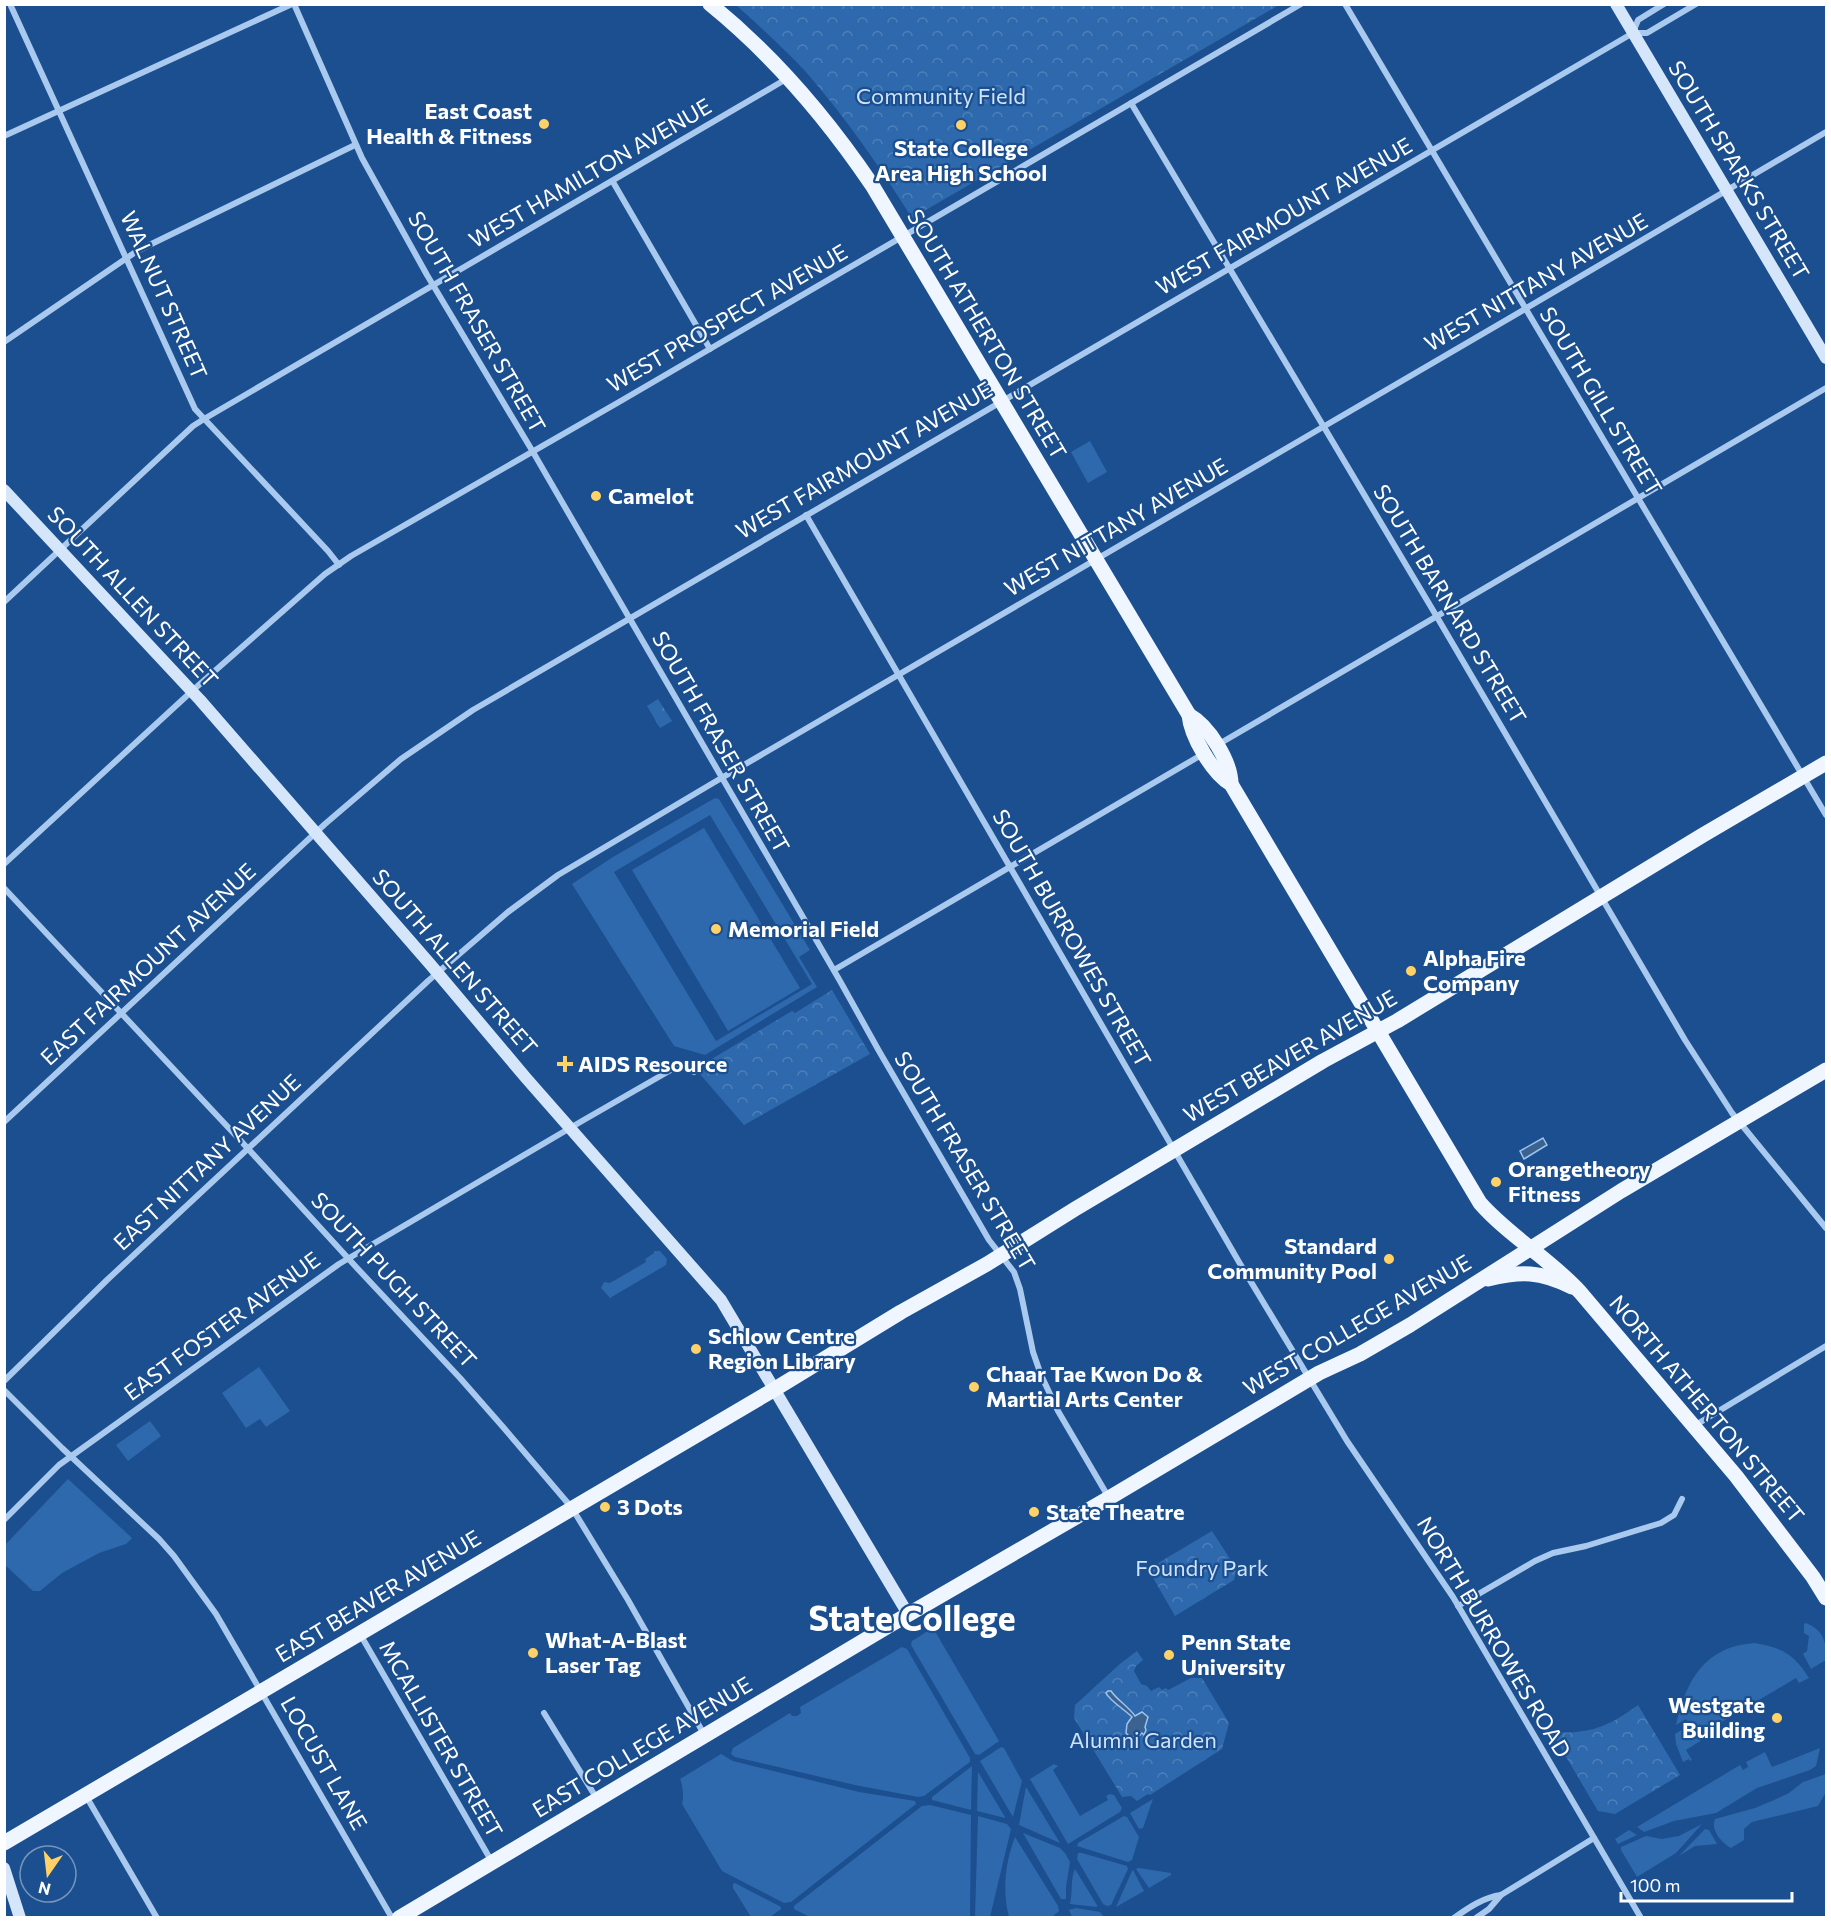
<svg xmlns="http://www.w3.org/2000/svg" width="1831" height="1922" viewBox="0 0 1831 1922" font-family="Commissioner,sans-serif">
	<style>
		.green { fill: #2e69ad; fill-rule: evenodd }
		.park { fill: url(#park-crowns) }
		.water { fill: #3c6290; stroke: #9cc4f0; stroke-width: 1.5 }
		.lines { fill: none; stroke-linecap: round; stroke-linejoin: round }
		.street { stroke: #a9c9ee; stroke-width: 6 }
		.secondary { stroke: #d6e6fa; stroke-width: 12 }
		.primary { stroke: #f0f6ff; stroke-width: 15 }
		.poi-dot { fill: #ffd166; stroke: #1b4f8f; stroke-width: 2 }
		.labels { text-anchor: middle; stroke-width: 4.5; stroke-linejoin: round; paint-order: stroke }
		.park-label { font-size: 22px; fill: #cfe3fa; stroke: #1b4f8f }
		.poi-label { font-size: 22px; font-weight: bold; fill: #fff; stroke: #1b4f8f; text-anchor: start }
		.street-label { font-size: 22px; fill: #fff; stroke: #1b4f8f }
		.town-label { font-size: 34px; font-weight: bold; fill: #fff; stroke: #1b4f8f }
	</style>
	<defs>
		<pattern id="park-crowns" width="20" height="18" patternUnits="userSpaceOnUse" patternTransform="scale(1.5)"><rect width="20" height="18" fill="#2e69ad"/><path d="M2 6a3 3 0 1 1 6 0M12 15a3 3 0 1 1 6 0" fill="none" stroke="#4d80b9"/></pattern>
	</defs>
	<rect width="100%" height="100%" fill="#1b4f8f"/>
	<!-- green -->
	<g class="green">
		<path d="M 1090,441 L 1107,472 L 1088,483 L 1071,452 Z"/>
		<path d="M 715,798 L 719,799 L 810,950 L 799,957 L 817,987 L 705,1055 L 674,1046 L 572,884 L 613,857 ZM 710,815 L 812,984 L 716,1041 L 614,872 Z"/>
		<path d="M 704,828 L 800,988 L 728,1031 L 632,870 Z"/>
		<path d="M 654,1251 L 660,1251 L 667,1259 L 666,1265 L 610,1298 L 601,1288 L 604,1282 L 610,1283 L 646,1262 L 645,1259 L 654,1253 Z"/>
		<path d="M 259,1367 L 290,1411 L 266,1427 L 260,1419 L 246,1428 L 222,1393 Z"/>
		<path d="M 150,1421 L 161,1436 L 128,1461 L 116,1445 Z"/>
		<path d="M 68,1479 L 132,1538 L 126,1544 L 99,1553 L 62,1573 L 40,1591 L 33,1591 L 5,1565 L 5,1545 Z"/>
		<path d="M 1806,1623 C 1824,1630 1827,1644 1826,1660 L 1811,1669 L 1803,1654 L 1807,1651 L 1809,1636 L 1804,1633 L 1804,1624 Z"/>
		<path d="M 931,1629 L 936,1633 L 999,1741 L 979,1755 L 975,1754 L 911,1645 L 912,1641 Z"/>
		<path d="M 1755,1643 C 1783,1648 1794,1654 1809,1678 L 1799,1683 L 1796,1678 L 1703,1733 L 1705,1738 L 1686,1750 L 1692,1760 L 1690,1761 L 1689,1759 L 1683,1762 L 1676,1744 L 1675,1734 L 1690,1725 L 1686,1719 L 1676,1725 C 1686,1680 1705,1646 1755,1643 Z"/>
		<path d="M 902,1647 L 907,1649 L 970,1758 L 970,1762 L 924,1796 L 918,1797 L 855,1785 L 735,1757 L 731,1754 L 733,1748 L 790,1713 L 792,1716 L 797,1716 L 801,1713 L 800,1707 Z"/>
		<path d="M 1001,1747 L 1004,1748 L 1022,1781 L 1013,1817 L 980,1761 Z"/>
		<path d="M 1820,1748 L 1816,1766 L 1810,1770 L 1757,1788 L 1716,1813 L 1674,1821 L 1644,1832 L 1637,1827 L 1740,1765 L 1743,1770 L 1748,1767 L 1746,1762 L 1765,1752 L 1772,1767 Z"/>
		<path d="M 721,1754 L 733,1761 L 859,1792 L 915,1801 L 916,1804 L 791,1902 L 784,1903 L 722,1871 L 682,1804 C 684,1798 683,1785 680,1779 Z"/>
		<path d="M 1054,1764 L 1058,1766 L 1053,1770 L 1080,1816 L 1108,1800 L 1106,1796 L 1110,1794 L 1114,1795 L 1122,1808 L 1120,1812 L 1068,1844 L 1030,1779 Z"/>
		<path d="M 972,1766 L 971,1810 L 932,1800 L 932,1797 Z"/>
		<path d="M 978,1772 L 1005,1817 L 1005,1818 L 977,1811 Z"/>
		<path d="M 1826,1774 L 1826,1792 L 1818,1806 L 1752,1822 L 1744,1829 L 1744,1840 L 1731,1848 C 1722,1843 1710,1830 1715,1819 L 1755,1808 L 1774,1800 L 1789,1793 L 1803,1782 Z"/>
		<path d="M 1026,1787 L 1060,1843 L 1019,1825 Z"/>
		<path d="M 1153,1799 L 1143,1828 L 1139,1829 L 1130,1813 Z"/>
		<path d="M 930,1805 L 971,1815 L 970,1917 L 810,1917 L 794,1909 L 794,1906 L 922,1806 Z"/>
		<path d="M 978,1816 L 1007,1824 L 1011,1829 L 990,1917 L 975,1917 Z"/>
		<path d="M 1124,1816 L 1127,1817 L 1139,1837 L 1132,1860 L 1128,1862 L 1077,1846 L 1078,1843 Z"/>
		<path d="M 1702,1824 L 1676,1853 L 1637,1877 L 1621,1850 L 1621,1847 L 1646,1836 L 1662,1839 L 1679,1836 Z"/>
		<path d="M 1705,1829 L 1709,1830 L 1717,1844 L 1695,1846 L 1679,1856 Z"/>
		<path d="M 1629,1830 L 1637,1835 L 1618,1844 L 1615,1839 Z"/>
		<path d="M 1023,1833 L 1060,1848 L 1065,1853 L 1070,1862 L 1066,1887 L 1066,1899 L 1061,1899 Z"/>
		<path d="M 1015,1837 L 1058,1906 L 1059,1911 L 1052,1917 L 1009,1917 C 1002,1891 1005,1863 1015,1837 Z"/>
		<path d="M 1078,1853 L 1082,1853 L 1127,1866 L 1128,1869 L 1111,1905 L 1107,1906 L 1103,1904 L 1077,1859 Z"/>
		<path d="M 1139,1868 L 1171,1873 L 1171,1875 L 1149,1888 L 1136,1869 Z"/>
		<path d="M 1075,1869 L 1097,1905 L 1097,1907 L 1070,1904 C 1073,1893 1070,1880 1075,1869 Z"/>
		<path d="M 1133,1870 L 1144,1891 L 1116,1907 L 1132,1871 Z"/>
		<path d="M 735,1883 L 781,1907 L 781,1909 L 770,1917 L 751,1917 L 733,1888 L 733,1884 Z"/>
		<path d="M 1076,1908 L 1100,1912 L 1104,1917 L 1072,1917 L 1069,1910 Z"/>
	</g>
	<!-- park -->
	<g class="park">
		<path d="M 736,5 L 1279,5 L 912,218 C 880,167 846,118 806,72 C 784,48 759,26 736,5 Z"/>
		<path d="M 658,699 L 672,721 L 660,728 L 647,706 Z"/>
		<path d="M 832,990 L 870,1054 L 744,1125 L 699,1073 L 712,1064 L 710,1060 L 792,1011 L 795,1013 Z"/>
		<path d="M 1212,1531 L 1234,1565 L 1236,1571 L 1234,1580 L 1175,1616 L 1148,1569 Z"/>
		<path d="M 1137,1651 L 1143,1660 L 1136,1666 L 1134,1671 L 1141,1684 L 1147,1686 L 1151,1691 L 1159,1687 L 1162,1690 L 1166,1688 L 1168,1690 L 1191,1678 L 1202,1678 L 1229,1723 L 1222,1749 L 1150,1795 L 1148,1794 L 1137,1801 L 1131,1796 L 1122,1797 L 1074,1718 L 1075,1705 L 1121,1663 Z"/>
		<path d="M 1638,1705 L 1680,1775 L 1615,1814 L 1598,1811 L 1552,1733 C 1559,1732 1568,1733 1576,1732 C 1601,1730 1619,1719 1638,1705 Z"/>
	</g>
	<!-- water -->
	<g class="water">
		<path d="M 1543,1138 L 1547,1145 L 1524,1159 L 1520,1151 Z"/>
		<path d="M 1108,1691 L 1111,1691 C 1117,1700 1128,1706 1135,1716 L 1142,1712 L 1148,1717 L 1145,1727 L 1146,1730 L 1144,1735 L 1142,1733 L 1138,1737 L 1130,1737 L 1126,1733 L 1127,1724 L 1132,1717 C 1125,1710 1109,1700 1106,1693 Z"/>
	</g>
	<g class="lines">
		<!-- street -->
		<g class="street">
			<path d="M 10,4 L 195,409 L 328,551 L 339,565"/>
			<path d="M 294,4 L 362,158 L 427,275 L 533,452 L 840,981 L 879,1051 L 989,1240 L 1014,1272 L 1020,1289 L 1033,1352 L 1041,1375 L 1058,1411 L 1109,1498"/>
			<path d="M 1345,4 L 1826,815"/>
			<path d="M 1634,33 L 1647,33 L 1696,4"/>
			<path d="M 1131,103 L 1437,617 L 1685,1040 L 1732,1113 L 1826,1228"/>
			<path d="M 4,136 L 292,4"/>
			<path d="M 613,182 L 710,349"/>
			<path d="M 4,342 L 137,251 L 355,145"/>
			<path d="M 806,515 L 1239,1262 L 1347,1441 L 1453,1597 L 1641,1918"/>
			<path d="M 4,602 L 193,426 L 204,419 L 788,78"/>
			<path d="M 1219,744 L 1826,388"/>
			<path d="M 4,864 L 192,691 L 325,574 L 351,556 L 619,402 L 1301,4"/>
			<path d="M 4,888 L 240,1140 L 357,1268 L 460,1378 L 503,1427 L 572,1508 L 628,1600 L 705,1736"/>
			<path d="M 834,970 L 1203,754"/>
			<path d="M 4,1122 L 325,824 L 401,759 L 473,710 L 1633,33 L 1638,20 L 1664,4"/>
			<path d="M 4,1381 L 107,1280 L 428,981 L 508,912 L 558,875 L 713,783 L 1525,309 L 1826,132"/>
			<path d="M 4,1390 L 62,1448 L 159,1539 L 174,1556 L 216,1614 L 392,1918"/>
			<path d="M 1694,1426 L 1826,1346"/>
			<path d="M 4,1520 L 59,1465 L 339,1264 L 582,1121 L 676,1067 L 686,1066 L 694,1072"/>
			<path d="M 1458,1606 L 1535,1561 L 1553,1553 L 1586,1546 L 1661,1523 L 1674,1515 L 1682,1499"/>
			<path d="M 360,1634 L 492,1862"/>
			<path d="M 544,1713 L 597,1799"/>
			<path d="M 86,1796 L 157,1918"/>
			<path d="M 1454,1918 C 1468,1908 1484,1897 1501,1895 L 1594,1838"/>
			<path d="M 1476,1918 L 1489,1909 L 1501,1895"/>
		</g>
		<!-- secondary -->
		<g class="secondary">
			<path d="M 1616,4 L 1826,358"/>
			<path d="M 4,490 L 200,700 L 430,964 L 526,1078 L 721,1300 L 908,1614"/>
			<path d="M 4,1868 L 20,1918"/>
		</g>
		<!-- primary -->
		<g class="primary">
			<path d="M 710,4 C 774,56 826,117 872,185 L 1189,715 C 1191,736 1212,773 1231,784 L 1480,1203 C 1510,1237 1550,1259 1580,1292 L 1736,1476 L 1813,1577 L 1826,1598"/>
			<path d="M 1189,715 C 1209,726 1231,762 1231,784"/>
			<path d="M 1488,1279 C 1521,1271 1540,1271 1572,1287"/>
			<path d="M 4,1843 L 775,1389 L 901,1312 L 987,1264 L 1075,1209 L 1174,1150 L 1323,1061 L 1397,1021 L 1703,835 L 1826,763"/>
			<path d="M 399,1918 L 890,1625 L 1109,1498 L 1319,1373 L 1360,1354 L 1410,1325 L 1621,1191 L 1826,1070"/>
		</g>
	</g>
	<!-- markers -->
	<g class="poi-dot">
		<circle cx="544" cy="124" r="6"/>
		<circle cx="961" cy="125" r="6"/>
		<circle cx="596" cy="496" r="6"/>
		<circle cx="716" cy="929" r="6"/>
		<circle cx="1411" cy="971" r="6"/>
		<path d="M562 1055h6v6h6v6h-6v6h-6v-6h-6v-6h6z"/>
		<circle cx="1496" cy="1182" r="6"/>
		<circle cx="1389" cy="1259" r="6"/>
		<circle cx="696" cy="1349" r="6"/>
		<circle cx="974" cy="1387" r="6"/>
		<circle cx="605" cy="1507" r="6"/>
		<circle cx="1034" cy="1512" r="6"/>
		<circle cx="533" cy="1653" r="6"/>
		<circle cx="1169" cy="1655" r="6"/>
		<circle cx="1777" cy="1718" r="6"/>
	</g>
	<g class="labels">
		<!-- park labels -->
		<g class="park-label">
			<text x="941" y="104">Community Field</text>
			<text x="1202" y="1576">Foundry Park</text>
			<text x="1143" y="1748">Alumni Garden</text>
		</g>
		<!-- poi labels -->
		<g class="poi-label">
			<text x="532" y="119" text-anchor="end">East Coast<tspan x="532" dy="25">Health &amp; Fitness</tspan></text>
			<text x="961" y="156" text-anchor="middle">State College<tspan x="961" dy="25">Area High School</tspan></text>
			<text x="608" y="504">Camelot</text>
			<text x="728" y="937">Memorial Field</text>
			<text x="1423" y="966">Alpha Fire<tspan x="1423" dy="25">Company</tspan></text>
			<text x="578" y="1072">AIDS Resource</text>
			<text x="1508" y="1177">Orangetheory<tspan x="1508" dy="25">Fitness</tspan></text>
			<text x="1377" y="1254" text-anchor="end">Standard<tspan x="1377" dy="25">Community Pool</tspan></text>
			<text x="708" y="1344">Schlow Centre<tspan x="708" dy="25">Region Library</tspan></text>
			<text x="986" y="1382">Chaar Tae Kwon Do &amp;<tspan x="986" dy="25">Martial Arts Center</tspan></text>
			<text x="617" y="1515">3 Dots</text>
			<text x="1046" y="1520">State Theatre</text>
			<text x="545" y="1648">What-A-Blast<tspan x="545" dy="25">Laser Tag</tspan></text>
			<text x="1181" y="1650">Penn State<tspan x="1181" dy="25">University</tspan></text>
			<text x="1765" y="1713" text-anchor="end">Westgate<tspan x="1765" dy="25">Building</tspan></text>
		</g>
		<!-- street labels -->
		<g class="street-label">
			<text transform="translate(1739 170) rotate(59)" y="8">SOUTH SPARKS STREET</text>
			<text transform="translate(590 173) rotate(-30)" y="8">WEST HAMILTON AVENUE</text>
			<text transform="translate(1284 216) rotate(-30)" y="8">WEST FAIRMOUNT AVENUE</text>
			<text transform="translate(1536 282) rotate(-30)" y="8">WEST NITTANY AVENUE</text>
			<text transform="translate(164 295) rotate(66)" y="8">WALNUT STREET</text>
			<text transform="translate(727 318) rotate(-30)" y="8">WEST PROSPECT AVENUE</text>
			<text transform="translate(477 322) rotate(60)" y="8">SOUTH FRASER STREET</text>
			<text transform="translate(987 334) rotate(59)" y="8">SOUTH ATHERTON STREET</text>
			<text transform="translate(1601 401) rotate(59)" y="8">SOUTH GILL STREET</text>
			<text transform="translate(864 460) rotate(-30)" y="8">WEST FAIRMOUNT AVENUE</text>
			<text transform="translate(1116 527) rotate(-30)" y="8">WEST NITTANY AVENUE</text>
			<text transform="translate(133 597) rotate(47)" y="8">SOUTH ALLEN STREET</text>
			<text transform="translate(1450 604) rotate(59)" y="8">SOUTH BARNARD STREET</text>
			<text transform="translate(721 742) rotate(60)" y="8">SOUTH FRASER STREET</text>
			<text transform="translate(1072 938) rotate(60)" y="8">SOUTH BURROWES STREET</text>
			<text transform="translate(455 962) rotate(49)" y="8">SOUTH ALLEN STREET</text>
			<text transform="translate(148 964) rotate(-43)" y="8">EAST FAIRMOUNT AVENUE</text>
			<text transform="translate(1290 1056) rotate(-30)" y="8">WEST BEAVER AVENUE</text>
			<text transform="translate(965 1161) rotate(59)" y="8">SOUTH FRASER STREET</text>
			<text transform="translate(207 1162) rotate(-43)" y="8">EAST NITTANY AVENUE</text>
			<text transform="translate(394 1280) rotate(47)" y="8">SOUTH PUGH STREET</text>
			<text transform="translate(1357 1325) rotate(-30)" y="8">WEST COLLEGE AVENUE</text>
			<text transform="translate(222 1326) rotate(-36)" y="8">EAST FOSTER AVENUE</text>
			<text transform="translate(1707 1409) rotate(50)" y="8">NORTH ATHERTON STREET</text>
			<text transform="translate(378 1596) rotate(-31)" y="8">EAST BEAVER AVENUE</text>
			<text transform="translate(1494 1637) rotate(59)" y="8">NORTH BURROWES ROAD</text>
			<text transform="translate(441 1739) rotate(60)" y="8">MCALLISTER STREET</text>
			<text transform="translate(642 1747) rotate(-31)" y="8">EAST COLLEGE AVENUE</text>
			<text transform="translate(324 1763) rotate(60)" y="8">LOCUST LANE</text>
		</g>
		<!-- town labels -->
		<g class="town-label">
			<text x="912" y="1631">State College</text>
		</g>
	</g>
	<!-- border -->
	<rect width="1831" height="1922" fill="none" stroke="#ffffff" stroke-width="12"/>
	<!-- north arrow -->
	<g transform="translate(48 1874) rotate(194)"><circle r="28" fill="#1b4f8f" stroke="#7695bc" stroke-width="1.5"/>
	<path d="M0-4.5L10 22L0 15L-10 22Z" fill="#ffd166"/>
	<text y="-9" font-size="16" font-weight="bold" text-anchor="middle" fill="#ffffff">N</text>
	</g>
	<!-- scale -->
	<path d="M1621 1892v9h171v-9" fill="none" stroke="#ffffff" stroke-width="3"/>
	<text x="1630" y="1892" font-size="18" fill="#ffffff" stroke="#1b4f8f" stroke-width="4.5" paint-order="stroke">100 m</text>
</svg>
